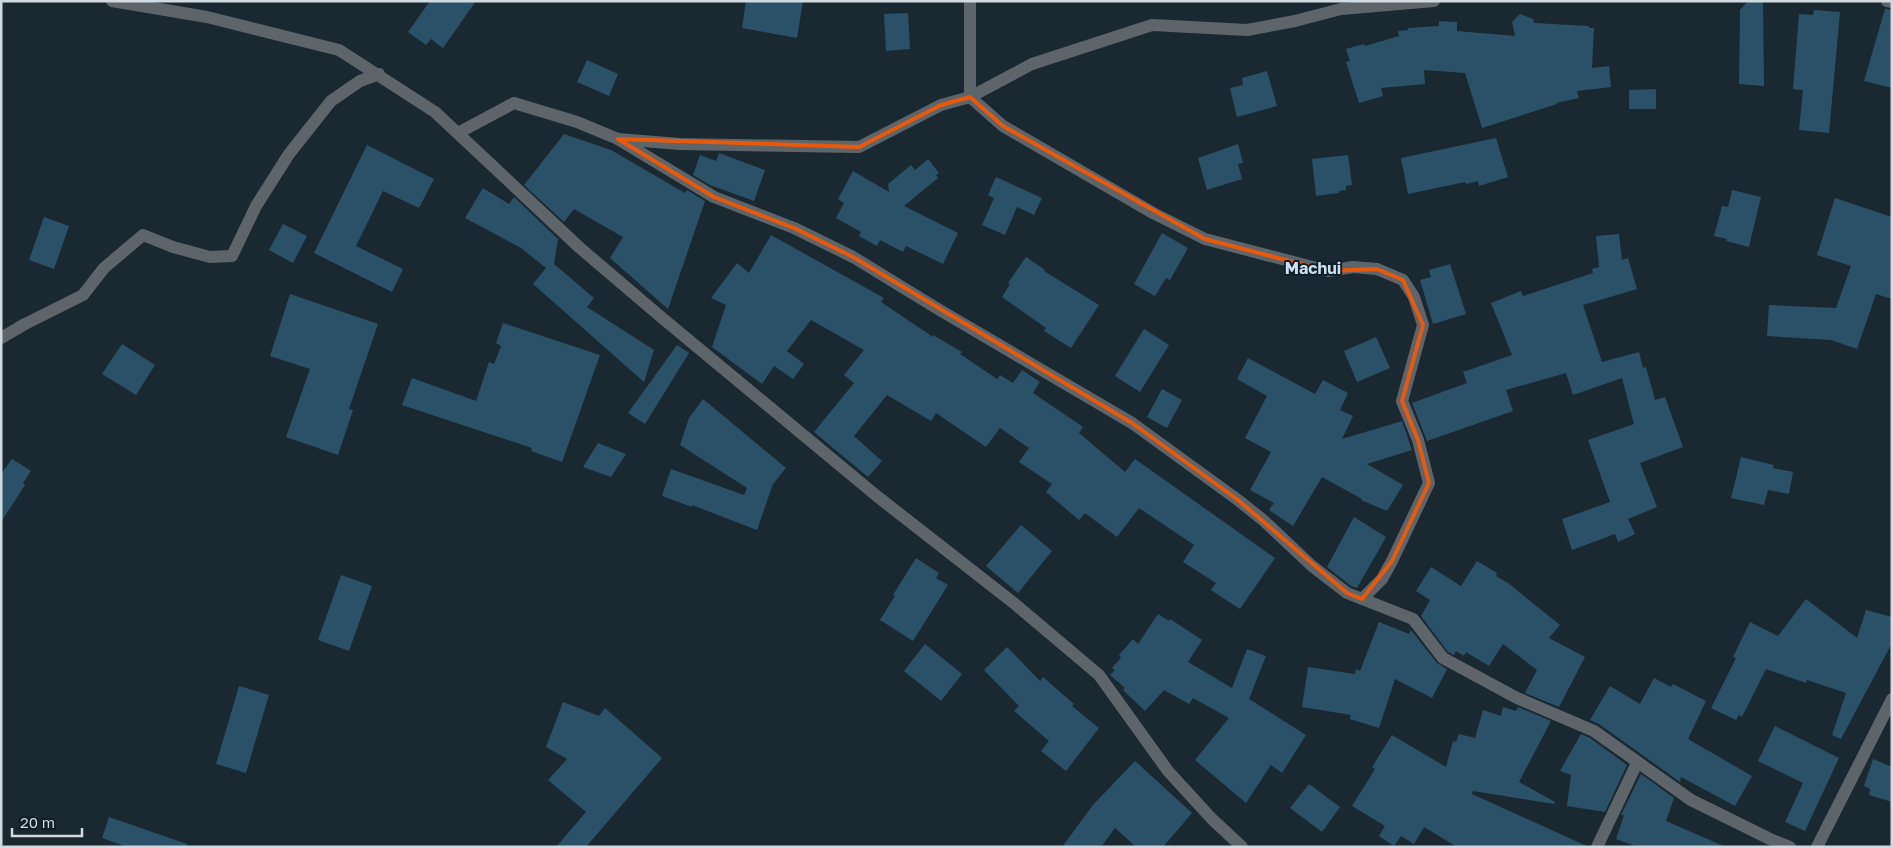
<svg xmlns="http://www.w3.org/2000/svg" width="1893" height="848" viewBox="0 0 1893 848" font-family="'Golos Text',sans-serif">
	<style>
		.building { fill: #2b5169 }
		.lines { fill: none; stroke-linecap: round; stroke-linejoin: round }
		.street { stroke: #5e656a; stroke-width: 12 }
		.marked { fill: none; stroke: #e8590c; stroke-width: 4; stroke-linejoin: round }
		.labels { text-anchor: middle; stroke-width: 4; stroke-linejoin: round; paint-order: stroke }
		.quarter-label { font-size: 16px; font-weight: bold; fill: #cde0ed; stroke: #101e27 }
	</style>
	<rect width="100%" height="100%" fill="#1a2831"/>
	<!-- building -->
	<g class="building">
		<path d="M 430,1 L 476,1 L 443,48 L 431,39 L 426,45 L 408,32 Z"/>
		<path d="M 746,1 L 803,1 L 797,38 L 742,28 Z"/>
		<path d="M 1748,1 L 1763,1 L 1764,86 L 1739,84 L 1740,10 Z"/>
		<path d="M 1885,9 L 1892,10 L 1892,88 L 1864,81 Z"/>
		<path d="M 1814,10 L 1840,12 L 1829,133 L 1799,130 L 1803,90 L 1793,89 L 1799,14 L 1813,15 Z"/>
		<path d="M 908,13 L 910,49 L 886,51 L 884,14 Z"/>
		<path d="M 1520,14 L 1533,19 L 1534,23 L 1589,26 L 1589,28 L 1594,28 L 1592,68 L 1609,66 L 1611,87 L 1577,91 L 1579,98 L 1556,103 L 1557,104 L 1482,128 L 1465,73 L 1424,70 L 1425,84 L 1381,88 L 1383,96 L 1359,103 L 1346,62 L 1350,61 L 1346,49 L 1364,44 L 1365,46 L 1399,36 L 1398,31 L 1408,30 L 1408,28 L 1439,26 L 1439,21 L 1457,22 L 1457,31 L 1515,36 L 1512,22 Z"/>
		<path d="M 587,60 L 618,74 L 609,96 L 577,82 Z"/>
		<path d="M 1267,71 L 1277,106 L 1237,117 L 1230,88 L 1243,85 L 1242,78 Z"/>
		<path d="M 1656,89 L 1656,109 L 1629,109 L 1629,90 Z"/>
		<path d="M 564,134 L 611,150 L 685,193 L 687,190 L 705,201 L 668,309 L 610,258 L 623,237 L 574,209 L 564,222 L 524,185 Z"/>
		<path d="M 1496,138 L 1508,177 L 1479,186 L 1478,181 L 1466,184 L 1465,182 L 1408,194 L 1401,158 Z"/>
		<path d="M 1238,144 L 1243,163 L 1238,164 L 1242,179 L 1207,190 L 1198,158 Z"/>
		<path d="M 367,145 L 434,179 L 419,208 L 383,191 L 356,246 L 403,269 L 392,292 L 314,253 Z"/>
		<path d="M 719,153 L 765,170 L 754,201 L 710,185 L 693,175 L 700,155 L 716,161 Z"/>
		<path d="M 1348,155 L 1352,185 L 1346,186 L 1346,190 L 1339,191 L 1339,193 L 1316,196 L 1312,159 Z"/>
		<path d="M 928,159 L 939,173 L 936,175 L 938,178 L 904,206 L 958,233 L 943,264 L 906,246 L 903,252 L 880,240 L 877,246 L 859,236 L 861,232 L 836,218 L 844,203 L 838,199 L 853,171 L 889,192 L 888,184 L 911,165 L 915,170 Z"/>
		<path d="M 996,177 L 1042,198 L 1034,215 L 1017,207 L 1005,235 L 982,225 L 994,198 L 988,195 Z"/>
		<path d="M 483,188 L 509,204 L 514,197 L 558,239 L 554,264 L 594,298 L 587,307 L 654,350 L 644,382 L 533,284 L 546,268 L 521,248 L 465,218 Z"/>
		<path d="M 1732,190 L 1761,197 L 1749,247 L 1726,241 L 1727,239 L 1714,236 L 1722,206 L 1728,207 Z"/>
		<path d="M 1835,198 L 1892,217 L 1892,299 L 1876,294 L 1857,349 L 1831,340 L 1767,336 L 1769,305 L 1836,308 L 1851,266 L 1817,255 Z"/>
		<path d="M 44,217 L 69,226 L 54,269 L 29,260 Z"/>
		<path d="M 283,224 L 307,236 L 293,263 L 269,250 Z"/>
		<path d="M 1162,233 L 1188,248 L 1170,280 L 1166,278 L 1155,296 L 1134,284 Z"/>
		<path d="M 1619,234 L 1622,260 L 1628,258 L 1637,289 L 1583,305 L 1602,362 L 1639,352 L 1643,368 L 1646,367 L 1655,400 L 1665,397 L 1683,447 L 1640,463 L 1657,507 L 1628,519 L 1635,534 L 1618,542 L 1615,534 L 1572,550 L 1562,519 L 1610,502 L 1588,440 L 1634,424 L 1622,378 L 1573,395 L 1566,373 L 1506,390 L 1513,411 L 1427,441 L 1412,403 L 1467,383 L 1463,372 L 1512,355 L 1491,303 L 1521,291 L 1523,296 L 1593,273 L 1592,269 L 1599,267 L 1596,236 Z"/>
		<path d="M 771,235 L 884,298 L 881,302 L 933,337 L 933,335 L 962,352 L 960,354 L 997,379 L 1000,375 L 1013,383 L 1022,370 L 1040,382 L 1033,393 L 1083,427 L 1079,433 L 1125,472 L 1135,459 L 1275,558 L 1240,609 L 1211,590 L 1216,583 L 1183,562 L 1194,545 L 1139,508 L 1117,537 L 1085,513 L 1079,520 L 1046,492 L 1052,484 L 1019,462 L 1029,448 L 1000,428 L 986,447 L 936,413 L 931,421 L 887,395 L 854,436 L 882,461 L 868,477 L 814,432 L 854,383 L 844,375 L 864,350 L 811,320 L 787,351 L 804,364 L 793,379 L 774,366 L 762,384 L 712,347 L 726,305 L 711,298 L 737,263 L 749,273 Z"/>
		<path d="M 1026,257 L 1045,270 L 1044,271 L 1099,305 L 1071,348 L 1044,331 L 1046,328 L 1002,297 L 1010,284 L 1008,283 Z"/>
		<path d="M 1450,264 L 1466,314 L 1433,324 L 1420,280 L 1431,277 L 1429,270 Z"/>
		<path d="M 290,294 L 378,324 L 349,409 L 353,410 L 338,455 L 286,437 L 310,369 L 270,356 Z"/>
		<path d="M 503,323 L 600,355 L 562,462 L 531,451 L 532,448 L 402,405 L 412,378 L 476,401 L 489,362 L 494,364 L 501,346 L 496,343 Z"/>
		<path d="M 1144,329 L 1169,345 L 1140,392 L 1115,376 Z"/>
		<path d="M 1376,337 L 1390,368 L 1357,382 L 1344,351 Z"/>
		<path d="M 122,344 L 155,365 L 136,395 L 102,374 Z"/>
		<path d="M 677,345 L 689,353 L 645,424 L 628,413 Z"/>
		<path d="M 1248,358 L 1315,394 L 1323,380 L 1348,393 L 1340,410 L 1353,416 L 1342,439 L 1402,421 L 1412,450 L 1367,464 L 1403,485 L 1387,511 L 1361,500 L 1362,499 L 1322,477 L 1293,526 L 1269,510 L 1274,503 L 1250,490 L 1271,452 L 1245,438 L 1267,396 L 1237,379 Z"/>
		<path d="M 1162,389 L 1182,400 L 1167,428 L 1147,417 Z"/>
		<path d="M 703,399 L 786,468 L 773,484 L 757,530 L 692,505 L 692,507 L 662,496 L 671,469 L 744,495 L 747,488 L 680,445 L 689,418 Z"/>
		<path d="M 598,443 L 626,454 L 611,477 L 583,467 Z"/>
		<path d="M 1741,457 L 1774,465 L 1773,468 L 1793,472 L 1789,494 L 1768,490 L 1764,505 L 1731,498 Z"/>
		<path d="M 12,459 L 31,471 L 23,483 L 25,485 L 1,522 L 1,474 Z"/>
		<path d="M 1354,517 L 1386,537 L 1357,588 L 1351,586 L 1327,567 Z"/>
		<path d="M 1021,525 L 1052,551 L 1018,593 L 986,566 Z"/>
		<path d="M 916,558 L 939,573 L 936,578 L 948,585 L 913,641 L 880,620 L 895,596 L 893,595 Z"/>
		<path d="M 1477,561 L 1497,573 L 1496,576 L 1508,583 L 1560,625 L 1549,638 L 1585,657 L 1559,707 L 1525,693 L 1537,670 L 1503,644 L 1489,666 L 1466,652 L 1464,656 L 1456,651 L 1454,655 L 1448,652 L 1421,616 L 1430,600 L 1416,591 L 1431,567 L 1461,586 Z"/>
		<path d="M 341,575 L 372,586 L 349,651 L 318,640 Z"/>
		<path d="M 1806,599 L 1857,638 L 1866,610 L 1892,617 L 1892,643 L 1841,739 L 1832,735 L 1846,693 L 1807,680 L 1806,683 L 1766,669 L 1742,717 L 1739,715 L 1736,720 L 1711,708 L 1736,658 L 1733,657 L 1750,622 L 1778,636 Z"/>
		<path d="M 1158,614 L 1169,621 L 1170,619 L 1202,640 L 1188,662 L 1232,688 L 1247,649 L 1266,656 L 1249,699 L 1306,735 L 1282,773 L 1271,765 L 1246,803 L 1195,760 L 1229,718 L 1193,698 L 1189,704 L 1164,690 L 1145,711 L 1123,690 L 1125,688 L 1110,675 L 1115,670 L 1112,668 L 1121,658 L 1119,655 L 1133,639 L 1138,644 Z"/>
		<path d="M 1379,622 L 1409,634 L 1411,630 L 1437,663 L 1447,669 L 1432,698 L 1395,679 L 1379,728 L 1350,719 L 1351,715 L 1302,707 L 1308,667 L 1355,674 L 1356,669 L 1360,671 Z"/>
		<path d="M 925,644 L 962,674 L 941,701 L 904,671 Z"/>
		<path d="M 1007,647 L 1040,681 L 1043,677 L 1074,704 L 1072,706 L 1099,728 L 1066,771 L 1041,751 L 1049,741 L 1014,711 L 1019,706 L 984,670 Z"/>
		<path d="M 1654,678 L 1671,687 L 1673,684 L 1706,701 L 1688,739 L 1752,776 L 1735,806 L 1681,777 L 1680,782 L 1599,724 L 1590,720 L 1610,686 L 1640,704 Z"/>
		<path d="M 239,686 L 269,695 L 246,773 L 216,764 Z"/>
		<path d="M 563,702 L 599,716 L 605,708 L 662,758 L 586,847 L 556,847 L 586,812 L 548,780 L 567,759 L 546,747 Z"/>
		<path d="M 1503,707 L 1516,711 L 1518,707 L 1551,721 L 1519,782 L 1555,802 L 1554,804 L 1473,791 L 1472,794 L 1589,847 L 1457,847 L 1424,827 L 1414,844 L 1401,836 L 1394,846 L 1379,836 L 1385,826 L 1352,806 L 1375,769 L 1372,767 L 1392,735 L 1446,767 L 1453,741 L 1456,742 L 1459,734 L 1475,738 L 1483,710 L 1501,716 Z"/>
		<path d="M 1775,726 L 1839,758 L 1805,831 L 1785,822 L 1803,783 L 1758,761 Z"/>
		<path d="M 1581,734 L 1590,738 L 1627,765 L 1605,812 L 1567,806 L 1571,775 L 1560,771 Z"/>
		<path d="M 1873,759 L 1892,767 L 1892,802 L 1869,795 L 1870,789 L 1864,786 Z"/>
		<path d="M 1135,761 L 1192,813 L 1163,847 L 1136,847 L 1115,828 L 1101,847 L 1062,847 L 1093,805 Z"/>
		<path d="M 1641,774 L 1674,798 L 1666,821 L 1726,847 L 1638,847 L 1616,839 L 1624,815 L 1621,815 Z"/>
		<path d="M 1309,784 L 1340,807 L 1322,832 L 1290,808 Z"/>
		<path d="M 109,817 L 187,844 L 187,847 L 127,847 L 102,838 Z"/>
	</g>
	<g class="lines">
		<!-- street -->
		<g class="street">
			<path d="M 112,1 L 207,17 L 339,50 L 435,112 L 580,248 L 661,317 L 878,497 L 1015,604 L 1099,675 L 1168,771 L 1212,819 L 1242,847"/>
			<path d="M 970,1 L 970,97 L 1003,126 L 1153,213 L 1205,239 L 1328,271 L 1353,267 L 1377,269 L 1403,280 L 1414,297 L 1423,325 L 1402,401 L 1418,440 L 1429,483 L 1392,561 L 1382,579 L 1362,599"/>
			<path d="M 1887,1 L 1892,2"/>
			<path d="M 458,133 L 514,103 L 577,122 L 618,139 L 680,144 L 859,147 L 941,105 L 970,97 L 1032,64 L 1152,25 L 1247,30 L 1295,21 L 1341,9 L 1434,1"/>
			<path d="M 618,139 L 714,197 L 794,228 L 853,257 L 938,309 L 1132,423 L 1238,500 L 1263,520 L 1312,566 L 1347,593 L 1413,619 L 1443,658 L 1517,698 L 1594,731 L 1691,800 L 1770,839 L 1790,847"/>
			<path d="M 1,338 L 25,324 L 83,295 L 104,268 L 143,235 L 173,247 L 210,257 L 232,256 L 256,206 L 289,154 L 331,101 L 360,81 L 379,74"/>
			<path d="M 1597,847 L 1637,763"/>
			<path d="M 1817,847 L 1892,699"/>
		</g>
	</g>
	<!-- marked area -->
	<path class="marked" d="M 970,97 L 1003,126 L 1205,239 L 1328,271 L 1377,269 L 1403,280 L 1423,325 L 1402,401 L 1418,440 L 1429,483 L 1392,561 L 1362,599 L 1347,593 L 1238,500 L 1132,423 L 853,257 L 794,228 L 714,197 L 618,139 L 859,147 L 941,105 Z"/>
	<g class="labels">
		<!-- quarter labels -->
		<g class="quarter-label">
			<text x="1313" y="274">Machui</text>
		</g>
	</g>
	<!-- border -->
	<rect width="1893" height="848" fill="none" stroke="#d1dae0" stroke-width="5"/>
	<!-- scale -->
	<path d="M12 828v8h70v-8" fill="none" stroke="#d1dae0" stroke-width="2.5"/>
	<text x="20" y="828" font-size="15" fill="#d1dae0" stroke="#101e27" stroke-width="4" paint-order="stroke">20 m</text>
</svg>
